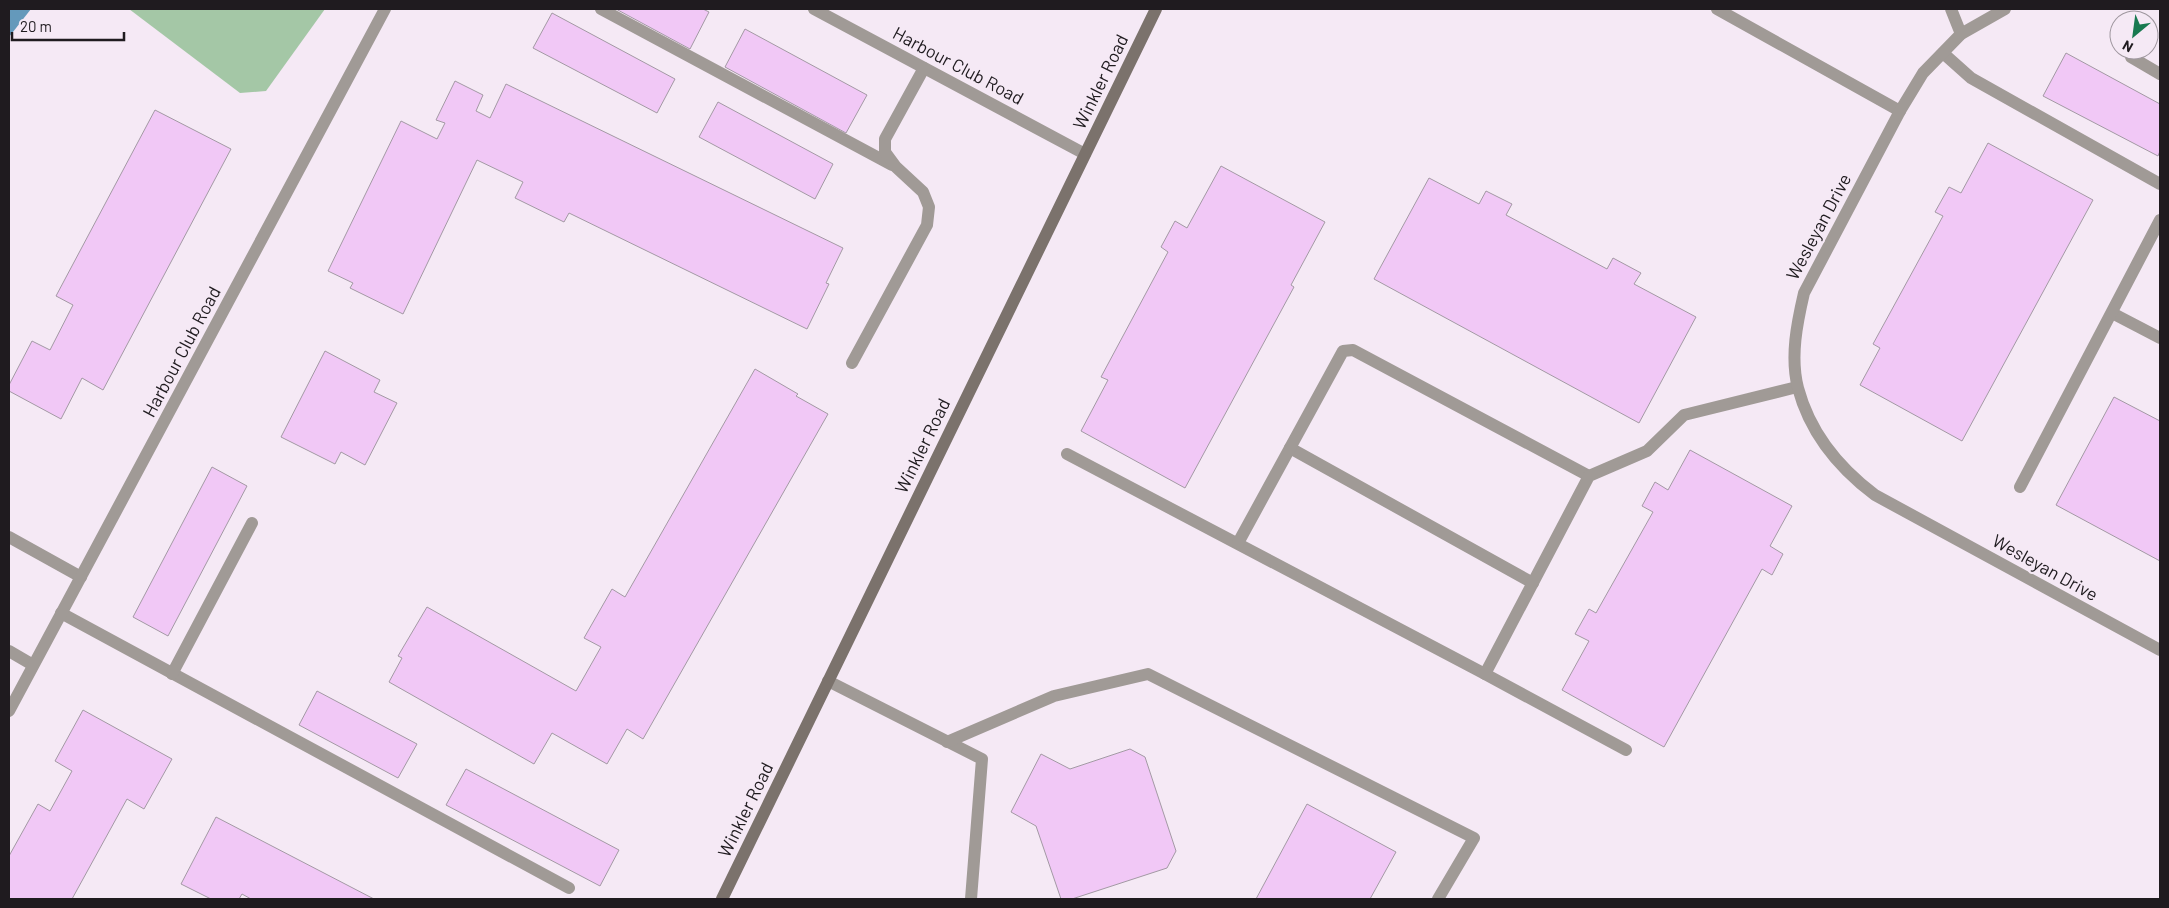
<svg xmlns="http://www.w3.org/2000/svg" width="2169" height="908" viewBox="0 0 2169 908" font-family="Barlow,sans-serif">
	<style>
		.green { fill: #a4c7a6 }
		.water { fill: #6499bb }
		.building { fill: #f1c8f6; stroke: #a399a4 }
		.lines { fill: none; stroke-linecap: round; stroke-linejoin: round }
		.lane { stroke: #a09a96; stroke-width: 12 }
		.street { stroke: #a09a96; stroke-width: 12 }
		.secondary { stroke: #7b726c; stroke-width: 12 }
		.labels { text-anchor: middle; stroke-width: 4.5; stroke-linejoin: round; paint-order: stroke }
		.street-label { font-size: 18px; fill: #1f1b1f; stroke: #f5e9f5 }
	</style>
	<rect width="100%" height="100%" fill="#f5e9f5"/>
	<!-- green -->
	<path class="green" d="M 129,9 L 325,9 L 266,91 L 240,93 Z"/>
	<!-- water -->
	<path class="water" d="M 9,9 L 31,9 L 9,37 Z"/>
	<!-- building -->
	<g class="building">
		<path d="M 616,9 L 703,9 L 709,12 L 690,49 Z"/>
		<path d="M 552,13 L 675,79 L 657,113 L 533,48 Z"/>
		<path d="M 745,29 L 867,95 L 846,133 L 725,67 Z"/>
		<path d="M 2066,53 L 2160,104 L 2160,151 L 2158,156 L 2043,96 Z"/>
		<path d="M 455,81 L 483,95 L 476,111 L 490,118 L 506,84 L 843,248 L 826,283 L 829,284 L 807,329 L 569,213 L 564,222 L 515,198 L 523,182 L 477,160 L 403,314 L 350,288 L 353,283 L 328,271 L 401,121 L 437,139 L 445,123 L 436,120 Z"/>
		<path d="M 718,102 L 833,164 L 815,199 L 699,137 Z"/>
		<path d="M 155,110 L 231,149 L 103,390 L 82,378 L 61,419 L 9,391 L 9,385 L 32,341 L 50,350 L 73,305 L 56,296 Z"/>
		<path d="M 1988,143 L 2093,200 L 1962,441 L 1860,385 L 1880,348 L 1873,344 L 1943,216 L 1935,212 L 1949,187 L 1961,193 Z"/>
		<path d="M 1221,166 L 1325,222 L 1291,285 L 1294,287 L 1185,488 L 1081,431 L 1108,380 L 1101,377 L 1168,252 L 1161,247 L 1175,221 L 1187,228 Z"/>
		<path d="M 1429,178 L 1479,204 L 1486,191 L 1512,204 L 1506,215 L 1607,269 L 1613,258 L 1641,273 L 1634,284 L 1696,317 L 1639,423 L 1374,279 Z"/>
		<path d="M 325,351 L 380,380 L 374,392 L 397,403 L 365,465 L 341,452 L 335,464 L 281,437 Z"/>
		<path d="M 755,369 L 798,394 L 796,396 L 828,414 L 643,739 L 627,729 L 607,764 L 552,733 L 534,764 L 389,682 L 402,658 L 398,656 L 427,607 L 576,691 L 601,647 L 584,638 L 612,589 L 625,597 Z"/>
		<path d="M 2114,397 L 2160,421 L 2160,561 L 2056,505 Z"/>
		<path d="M 1690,450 L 1792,506 L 1770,546 L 1783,554 L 1772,575 L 1762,569 L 1664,747 L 1562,690 L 1589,641 L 1575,634 L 1589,609 L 1596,613 L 1653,512 L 1642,506 L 1655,482 L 1668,490 Z"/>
		<path d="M 212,467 L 247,486 L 168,636 L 133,617 Z"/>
		<path d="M 317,691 L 417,744 L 398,778 L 299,725 Z"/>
		<path d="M 83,710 L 172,759 L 144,809 L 127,799 L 72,899 L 9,899 L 9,856 L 38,804 L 50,811 L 72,771 L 55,761 Z"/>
		<path d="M 1130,749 L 1145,757 L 1176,851 L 1167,868 L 1072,899 L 1061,899 L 1036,826 L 1011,812 L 1041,754 L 1070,769 Z"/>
		<path d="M 466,769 L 619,850 L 600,886 L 446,805 Z"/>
		<path d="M 1307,804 L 1396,852 L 1370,899 L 1256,899 Z"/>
		<path d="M 216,817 L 374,899 L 251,899 L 242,894 L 239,899 L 211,899 L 181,884 Z"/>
	</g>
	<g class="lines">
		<!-- lane -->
		<g class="lane">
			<path d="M 601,9 L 892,165"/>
			<path d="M 1717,9 L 1900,111"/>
			<path d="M 1951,9 L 1961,34"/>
			<path d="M 1943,53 L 1971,78 L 2160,184"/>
			<path d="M 2131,57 L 2160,74"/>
			<path d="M 2112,313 L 2160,338"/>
			<path d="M 852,363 L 927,225 L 929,207 L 923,192 L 896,167 L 885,152 L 885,139 L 924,68"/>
			<path d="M 1290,448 L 1533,583"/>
			<path d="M 1067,454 L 1485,674"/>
			<path d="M 2020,487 L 2160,220"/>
			<path d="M 9,537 L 81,577"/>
			<path d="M 1238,543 L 1343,351 L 1353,350 L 1589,476"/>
			<path d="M 61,613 L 569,888"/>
			<path d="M 9,651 L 33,665"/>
			<path d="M 172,674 L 252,523"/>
			<path d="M 828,681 L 982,759 L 971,899"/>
			<path d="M 947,742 L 1054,696 L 1148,674 L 1474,838 L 1438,899"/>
			<path d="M 1626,750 L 1485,674 L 1589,476 L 1647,451 L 1684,415 L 1797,387"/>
		</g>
		<!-- street -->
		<g class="street">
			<path d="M 814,9 L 1085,154"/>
			<path d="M 2005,9 L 1961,34 L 1923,73 L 1900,111 L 1804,293 C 1797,323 1790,357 1798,388 C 1810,433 1839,468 1875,495 L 2160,650"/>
			<path d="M 9,711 L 385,9"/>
		</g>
		<!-- secondary -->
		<path class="secondary" d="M 722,899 L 1156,9"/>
	</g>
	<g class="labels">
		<!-- street labels -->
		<g class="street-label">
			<text transform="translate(958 66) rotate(28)" y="6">Harbour Club Road</text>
			<text transform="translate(1101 82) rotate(-64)" y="6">Winkler Road</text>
			<text transform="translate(1819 227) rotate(-62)" y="6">Wesleyan Drive</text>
			<text transform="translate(182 352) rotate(-62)" y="6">Harbour Club Road</text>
			<text transform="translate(923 446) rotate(-64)" y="6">Winkler Road</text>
			<text transform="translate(2045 568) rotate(29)" y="6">Wesleyan Drive</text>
			<text transform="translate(746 810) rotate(-64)" y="6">Winkler Road</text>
		</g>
	</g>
	<!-- border -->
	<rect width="2169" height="908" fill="none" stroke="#1f1b1f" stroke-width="20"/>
	<!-- north arrow -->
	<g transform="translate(2134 35) rotate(209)"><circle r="24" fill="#f5e9f5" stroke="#9f979f"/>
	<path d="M0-4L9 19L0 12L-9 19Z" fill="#187950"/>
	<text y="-8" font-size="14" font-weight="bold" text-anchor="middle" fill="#1f1b1f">N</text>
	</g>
	<!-- scale -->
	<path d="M12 32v8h112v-8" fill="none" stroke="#1f1b1f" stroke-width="2.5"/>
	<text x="20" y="32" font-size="15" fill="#1f1b1f" stroke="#f5e9f5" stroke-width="4" paint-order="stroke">20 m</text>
</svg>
